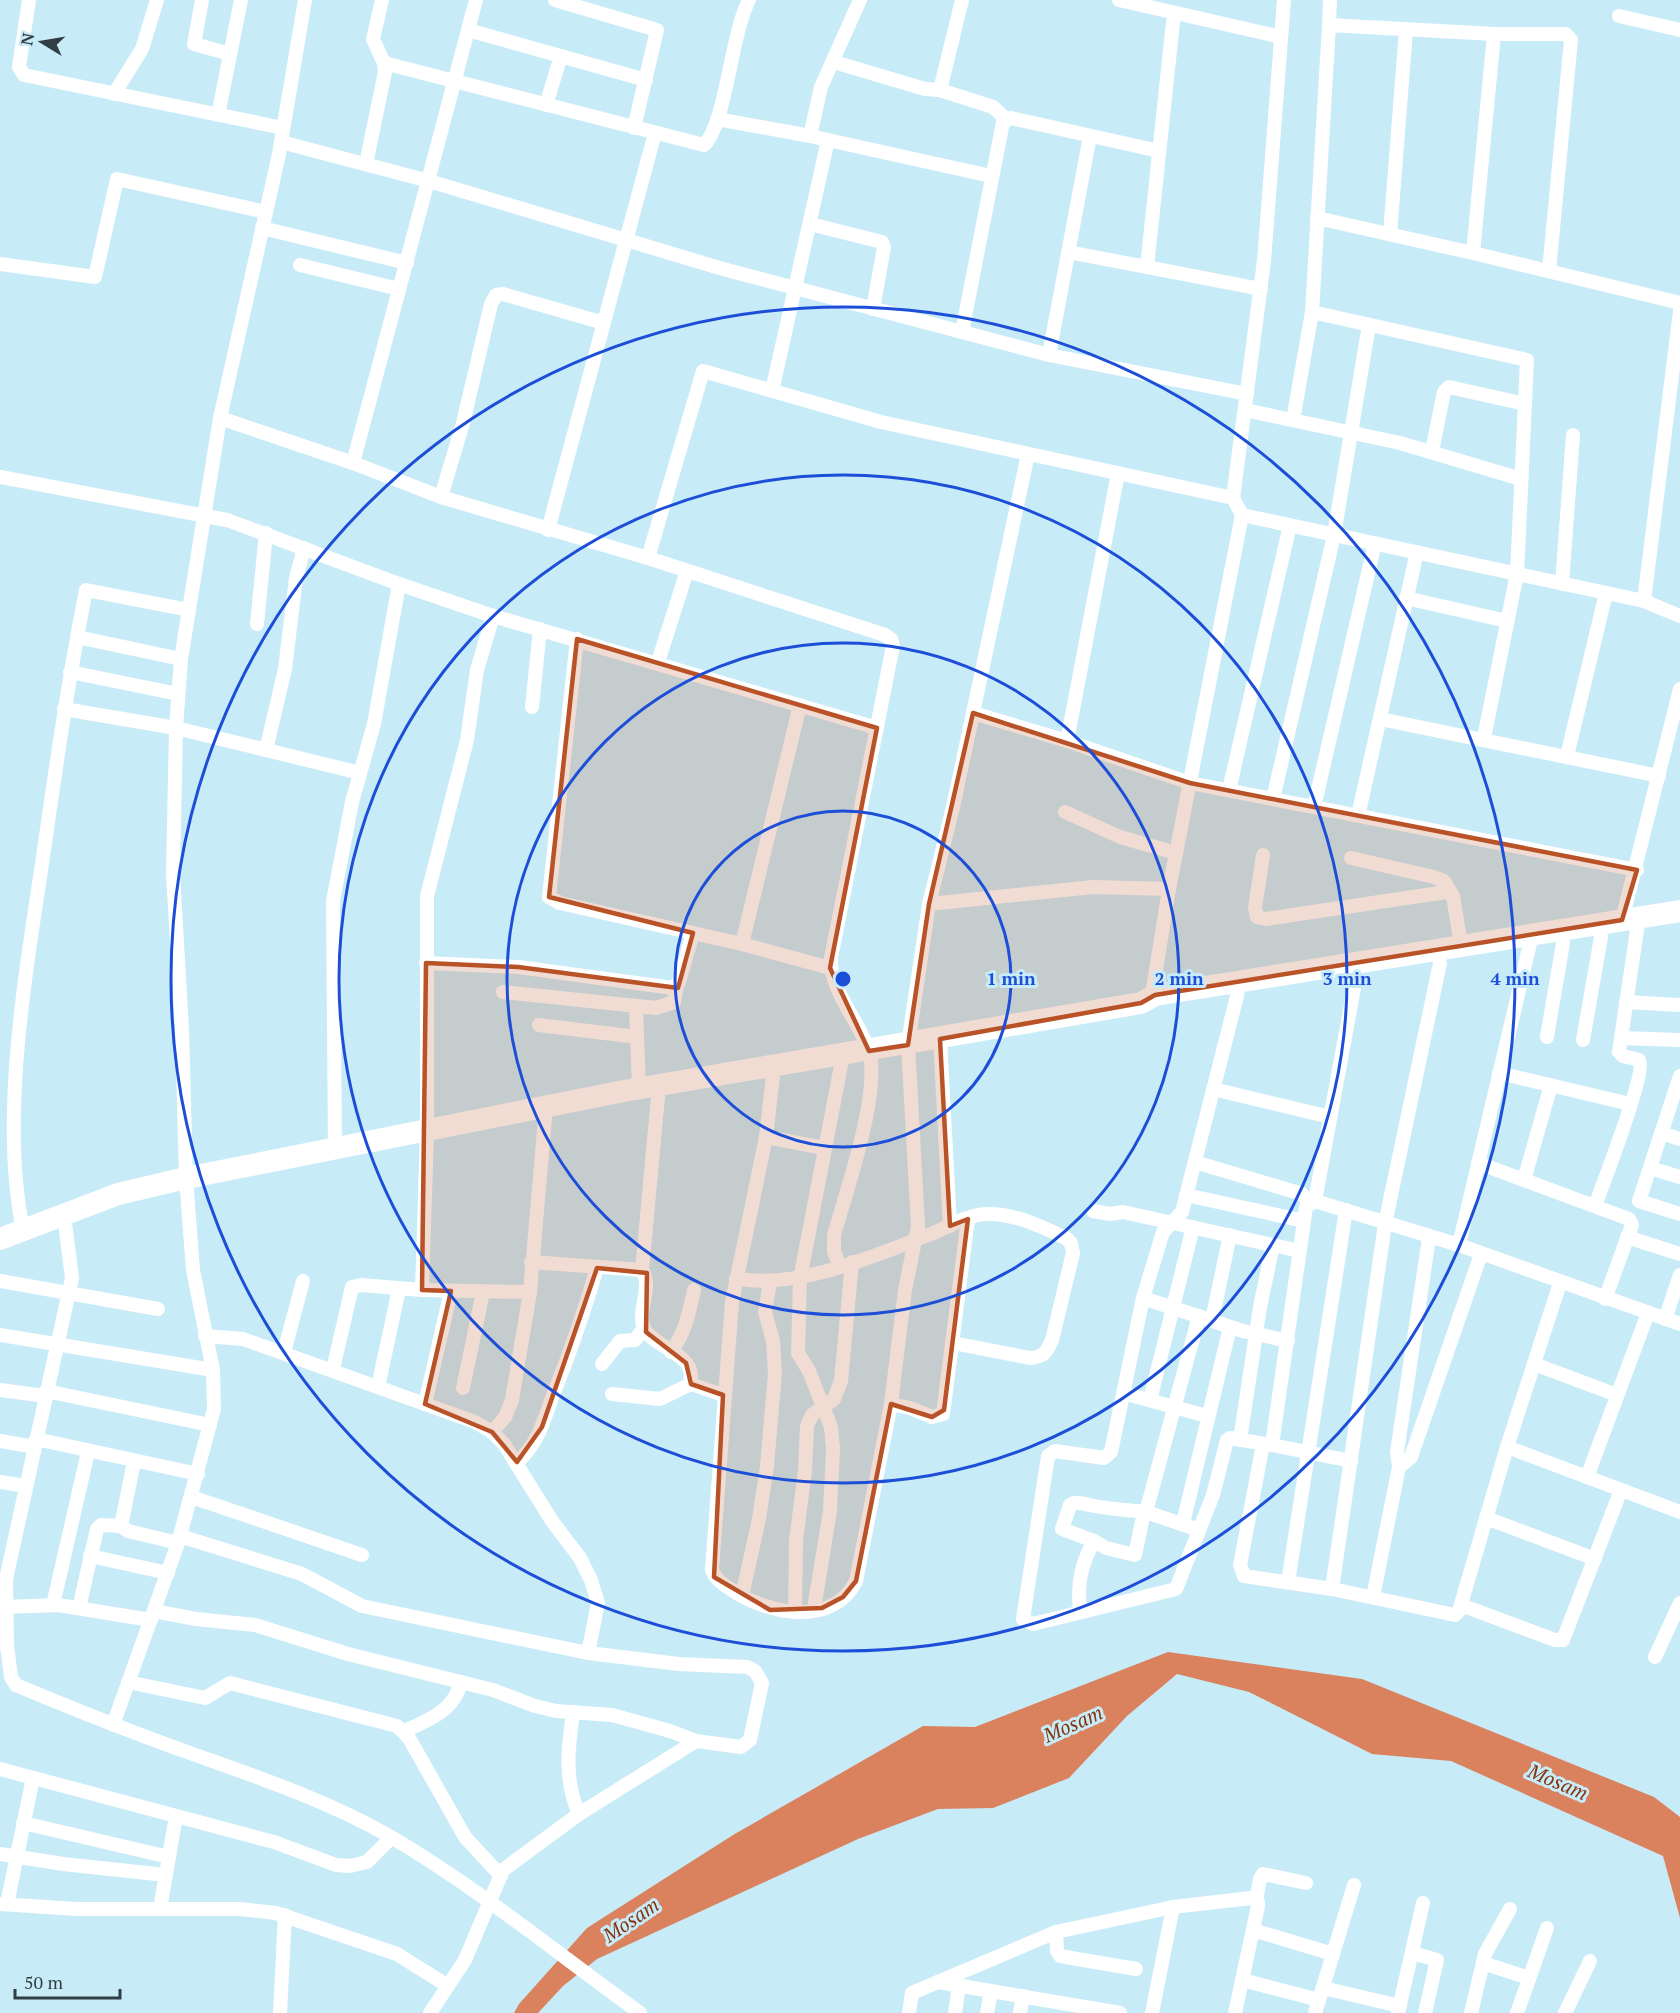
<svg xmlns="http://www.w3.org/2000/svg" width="1680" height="2013" viewBox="0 0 1680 2013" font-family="'PT Serif',serif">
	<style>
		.water { fill: #da815e }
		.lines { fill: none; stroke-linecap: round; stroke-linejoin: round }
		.minor { stroke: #fff; stroke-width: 14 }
		.trunk { stroke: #fff; stroke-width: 22 }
		.marked { fill: #b95226; fill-opacity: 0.2; stroke: #b95226; stroke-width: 4.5; stroke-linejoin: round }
		.ring { fill: none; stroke: #1d4ed8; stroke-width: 3 }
		.labels { text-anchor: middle; stroke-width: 6; stroke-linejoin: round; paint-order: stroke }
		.water-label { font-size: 20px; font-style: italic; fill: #85340f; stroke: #c8ebf8 }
		.centre { fill: #1d4ed8; stroke: #c8ebf8; stroke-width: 3 }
		.ring-label { font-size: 18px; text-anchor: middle; font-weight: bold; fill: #1d4ed8; stroke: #c8ebf8; stroke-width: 6; stroke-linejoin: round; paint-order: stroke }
	</style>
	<rect width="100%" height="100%" fill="#c8ebf8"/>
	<!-- water -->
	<path class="water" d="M 1168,1652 L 1362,1679 L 1654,1797 L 1680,1817 L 1680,1918 L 1663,1856 L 1451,1761 L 1372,1754 L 1249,1692 L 1177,1674 L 1127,1716 L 1069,1778 L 993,1808 L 938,1809 L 858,1839 L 597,1959 L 563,1986 L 538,2013 L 514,2013 L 519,2004 L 587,1928 L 733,1835 L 923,1726 L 975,1727 Z"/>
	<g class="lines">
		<!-- minor -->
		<g class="minor">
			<path d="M 29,0 L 19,67 L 24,75 L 283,128"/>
			<path d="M 202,0 L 194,44 L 230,54"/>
			<path d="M 555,0 L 657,30 L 634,128"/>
			<path d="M 962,0 L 940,90 L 993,107 L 1006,119"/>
			<path d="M 1119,0 L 1281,37"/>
			<path d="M 1619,16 L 1680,30"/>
			<path d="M 1329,25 L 1330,0"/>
			<path d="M 468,30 L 646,80"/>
			<path d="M 1494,34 L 1566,34 L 1571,40 L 1549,271"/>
			<path d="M 834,62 L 925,89 L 940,90"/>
			<path d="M 384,63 L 704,145 C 726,124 731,34 749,0"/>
			<path d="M 114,94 L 142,49 L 157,0"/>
			<path d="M 546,105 L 561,56"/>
			<path d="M 218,115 L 241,0"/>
			<path d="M 717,119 L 810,136 L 991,176"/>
			<path d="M 810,136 L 821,87 L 860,0"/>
			<path d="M 281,142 L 429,181 L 723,269 L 1049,355 L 1247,394"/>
			<path d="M 366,164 L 385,72 L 384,63 L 373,39 L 382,0"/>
			<path d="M 1317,218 L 1473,253"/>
			<path d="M 810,224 L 882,242 L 884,247 L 873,309"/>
			<path d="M 262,228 L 407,263"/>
			<path d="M 1390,234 L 1406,30"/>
			<path d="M 1068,252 L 1261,289"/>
			<path d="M 0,264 L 95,277 L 117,179 L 266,212"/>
			<path d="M 300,265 L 399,289"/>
			<path d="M 1147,267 L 1174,13"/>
			<path d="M 962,332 L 1003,122 L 1011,118 L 1159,151"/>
			<path d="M 1049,355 L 1090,136"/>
			<path d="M 772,391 L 828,140"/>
			<path d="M 1245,410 L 1400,443 L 1521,479"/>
			<path d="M 220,418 L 353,463 L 441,497 L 648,558 L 703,371 L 881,422 L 1233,498 L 1242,515"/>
			<path d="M 1293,420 L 1312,312"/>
			<path d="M 1432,451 L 1444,392 L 1449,387 L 1525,404"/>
			<path d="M 353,463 L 476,0"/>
			<path d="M 0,477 L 227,520 L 399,584"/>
			<path d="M 441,497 L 463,423 L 491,304 L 496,295 L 503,294 L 604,323"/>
			<path d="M 1233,498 L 1264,261 L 1284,0"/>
			<path d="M 548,530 L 655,133"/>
			<path d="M 648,558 L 885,635 L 891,639 L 893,646 L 831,958 C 830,992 859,1020 869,1051 C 881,1093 846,1192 834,1235 L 834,1252 L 840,1266"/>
			<path d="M 1562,584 L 1573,435"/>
			<path d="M 1406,598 L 1507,621"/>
			<path d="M 1644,601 L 1680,311"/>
			<path d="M 257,624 L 266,533"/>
			<path d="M 77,637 L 181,659"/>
			<path d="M 577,639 L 549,897 L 560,903 L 742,944 L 830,968"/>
			<path d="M 658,662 L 687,571"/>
			<path d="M 70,672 L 178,694"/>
			<path d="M 532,707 L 540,629"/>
			<path d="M 64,709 L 176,728 L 360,773"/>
			<path d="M 973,713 L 1067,741 L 1190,783 L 1637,870"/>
			<path d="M 1380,719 L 1659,776"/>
			<path d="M 1484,738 L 1517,574 L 1527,360 L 1312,312 L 1329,25 L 1494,34 L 1473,253 L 1680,303"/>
			<path d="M 1067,741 L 1118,473"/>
			<path d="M 266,750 L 285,669 L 296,578 L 304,548"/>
			<path d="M 1567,756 L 1606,593"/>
			<path d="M 1229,790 L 1290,525"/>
			<path d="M 1273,799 L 1334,535 L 1369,325"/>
			<path d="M 1314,807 L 1375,543"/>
			<path d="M 1065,812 L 1120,837 L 1176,853"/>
			<path d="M 1358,816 L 1417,552"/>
			<path d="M 1263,855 L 1255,908 L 1257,917 L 1266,919 L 1446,892 L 1453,896 L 1461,945"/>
			<path d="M 1351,858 L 1434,877 L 1444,881 L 1451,893"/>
			<path d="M 929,904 L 1093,887 L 1169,889"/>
			<path d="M 1622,920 L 1680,689"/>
			<path d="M 1532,935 L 1459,1245 L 1680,1324"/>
			<path d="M 742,944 L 800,705"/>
			<path d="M 1359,961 L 1315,1201 L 1459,1245"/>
			<path d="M 426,963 L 518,967 L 673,988 L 679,982 L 693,933"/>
			<path d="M 1238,981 L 1237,996 L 1182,1212 L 1163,1232 L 1143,1298 L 1111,1452 L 1104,1458 L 1055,1451 L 1048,1456 L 1023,1619 L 1033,1624 L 1176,1589 L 1213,1495 L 1227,1440 L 1230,1438 L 1272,1445"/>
			<path d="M 503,992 L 656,1008 L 674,1002 L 677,986"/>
			<path d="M 1151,1001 L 1169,889 L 1242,515 L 1644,601 L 1680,616"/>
			<path d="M 1626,1002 L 1680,1005"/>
			<path d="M 636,1007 L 639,1089"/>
			<path d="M 539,1025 L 637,1037"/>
			<path d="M 1547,1037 L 1563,943"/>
			<path d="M 1621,1038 L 1680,1040"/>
			<path d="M 940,1039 L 950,1226"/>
			<path d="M 1583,1040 L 1601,937"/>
			<path d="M 774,1067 L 766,1137 L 732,1302 L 712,1570 C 716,1581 726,1586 735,1592 C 770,1614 833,1627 856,1581 L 891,1404 L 905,1290 L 918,1226 L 908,1045 L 929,904 L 953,807 L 1028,454"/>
			<path d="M 1499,1073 L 1630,1104"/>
			<path d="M 1680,1076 L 1639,1201 L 1680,1214"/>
			<path d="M 1213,1089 L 1330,1117"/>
			<path d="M 1661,1133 L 1680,1139"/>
			<path d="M 766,1137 L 824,1148"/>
			<path d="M 335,1150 L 333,901 L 352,802 L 374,724 L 399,584 L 493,616 L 877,728"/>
			<path d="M 1195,1162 L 1302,1194 L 1309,1202"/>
			<path d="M 1478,1163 L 1629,1219 L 1632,1225 L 1605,1299"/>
			<path d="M 1650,1168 L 1680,1177"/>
			<path d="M 1524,1180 L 1551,1085"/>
			<path d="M 1186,1195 L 1304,1221"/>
			<path d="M 1315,1201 L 1306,1207 L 1272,1445 L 1351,1461"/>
			<path d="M 1595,1206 C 1602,1186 1647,1071 1639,1060 L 1623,1056 L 1619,1052 L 1637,930"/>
			<path d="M 1093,1211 L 1110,1214 L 1123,1212 L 1300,1251"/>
			<path d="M 23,1230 C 0,1119 25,977 42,864 C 55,773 68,681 86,590 L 189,610"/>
			<path d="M 1627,1237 L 1680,1254"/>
			<path d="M 531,1262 L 642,1270 L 659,1086"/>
			<path d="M 642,1270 C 654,1288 635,1312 645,1330 C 653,1344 686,1354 690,1370 C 692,1374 690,1379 691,1384 L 723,1395"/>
			<path d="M 736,1278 C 795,1291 876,1255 931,1234 C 948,1227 969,1214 987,1214 C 1014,1213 1042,1227 1066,1238 L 1071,1243 L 1073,1253 L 1052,1340 C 1047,1352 1044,1357 1030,1358 L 953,1343"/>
			<path d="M 0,1281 L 158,1309"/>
			<path d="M 530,1292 L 546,1107"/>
			<path d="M 1143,1298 L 1243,1331 L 1288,1341"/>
			<path d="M 1665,1319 L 1680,1275"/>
			<path d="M 1212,1320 L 1230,1235"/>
			<path d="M 0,1335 L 213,1370"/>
			<path d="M 205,1336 L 243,1339 L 475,1422 L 492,1432 L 504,1444 L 552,1521 L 580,1558 L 591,1580 L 598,1603 L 588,1653"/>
			<path d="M 284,1352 L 303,1281"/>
			<path d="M 671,1352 C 685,1333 689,1313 694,1290"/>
			<path d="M 602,1364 L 620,1341 L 635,1340 L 644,1328"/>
			<path d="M 1534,1364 L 1617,1395"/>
			<path d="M 333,1369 L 352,1287 L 361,1285 L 422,1290"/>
			<path d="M 378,1387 L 399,1289"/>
			<path d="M 463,1388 L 483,1292"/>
			<path d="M 0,1390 L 45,1396"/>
			<path d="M 46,1391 L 210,1425"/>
			<path d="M 1123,1393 L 1207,1416"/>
			<path d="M 612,1394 L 660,1399 L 691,1384"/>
			<path d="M 1150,1400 L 1193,1227"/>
			<path d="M 425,1404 L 451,1291"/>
			<path d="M 891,1404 L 910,1408 L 932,1417 L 943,1414 L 968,1219"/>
			<path d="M 492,1432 L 505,1417 L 512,1400 L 530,1292 L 422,1290 L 427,1132 L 427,896 L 467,740 L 477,670 L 493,616"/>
			<path d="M 36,1439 L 198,1474"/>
			<path d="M 1240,1440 L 1260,1307 L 1273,1245"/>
			<path d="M 0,1441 L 35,1447"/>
			<path d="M 1263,1444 L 1240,1565 L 1244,1576 L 1332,1589 L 1455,1615 L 1459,1611 L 1507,1447 L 1560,1283"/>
			<path d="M 1507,1447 L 1680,1512"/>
			<path d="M 134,1462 L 121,1526 L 128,1531 L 178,1543"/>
			<path d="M 517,1462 C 539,1444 545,1416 555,1390 C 571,1350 585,1309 597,1268"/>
			<path d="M 1399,1467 L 1411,1457 L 1481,1254"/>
			<path d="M 1587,1477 L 1648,1313"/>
			<path d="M 0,1482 L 26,1486"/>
			<path d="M 192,1497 L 362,1555"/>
			<path d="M 1144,1512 L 1135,1555 L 1106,1548 L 1094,1541 L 1062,1529 L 1070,1505 C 1076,1501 1081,1503 1089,1505 C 1108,1509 1126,1510 1146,1512 L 1199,1530"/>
			<path d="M 1146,1512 L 1199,1316"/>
			<path d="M 1486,1518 L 1595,1559"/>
			<path d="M 1183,1523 L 1230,1327"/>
			<path d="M 90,1556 L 168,1573"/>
			<path d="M 1288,1582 L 1346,1210"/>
			<path d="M 1332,1589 L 1385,1224 L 1440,963"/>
			<path d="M 742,1596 L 759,1519 L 767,1466 L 775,1373 L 773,1341 L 765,1312 L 770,1282"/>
			<path d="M 1373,1597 L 1399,1467 L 1397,1452 L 1429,1238"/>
			<path d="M 53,1605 L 88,1452"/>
			<path d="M 1461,1605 L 1555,1640 L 1563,1640 L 1621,1490"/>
			<path d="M 5,1607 L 58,1605 L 151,1620"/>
			<path d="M 79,1608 L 97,1529 L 101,1525 L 121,1526"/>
			<path d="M 814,1609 L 830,1511 L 833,1449 L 831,1427 L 809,1371 L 798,1353 L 800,1279 L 843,1055"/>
			<path d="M 154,1611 L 196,1619 L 255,1625 L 348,1654 L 493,1690 L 535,1706 L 556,1711 L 612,1715 L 670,1731 L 696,1741 L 741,1747 L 750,1740 L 762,1683 L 755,1671 L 747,1667 L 679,1664 L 588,1653 L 362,1606 L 302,1574 L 180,1536"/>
			<path d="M 1080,1611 C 1077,1584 1081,1564 1094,1541"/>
			<path d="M 795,1612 L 796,1540 L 805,1471 L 807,1426 L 812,1415 L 834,1399 L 841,1381 L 852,1262"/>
			<path d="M 0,1643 L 7,1645 L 11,1677 L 16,1685 C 73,1709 131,1732 190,1753 C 257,1777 329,1801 391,1837 C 478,1888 558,1954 640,2013"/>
			<path d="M 7,1645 L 6,1579 L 72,1278 L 64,1215"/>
			<path d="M 1655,1657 L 1680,1603"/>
			<path d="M 128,1682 L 205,1698 L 230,1683 L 397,1726 L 409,1738 L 465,1837 L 501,1876"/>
			<path d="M 573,1712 C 568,1749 564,1780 579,1814"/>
			<path d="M 113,1725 L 178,1543 L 214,1409 L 213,1370 L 193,1270 L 186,1178 L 182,1029 L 173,874 L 176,728 L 181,659 L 220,418 L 279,154 L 305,0"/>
			<path d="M 404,1731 C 429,1720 454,1711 461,1682"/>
			<path d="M 0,1769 L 274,1842 L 336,1865 L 350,1866 L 367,1862 L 391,1838"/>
			<path d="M 23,1823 L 169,1857"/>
			<path d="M 0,1854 L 63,1864 L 166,1875"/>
			<path d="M 1256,1900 L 1260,1879 L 1263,1874 L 1306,1883"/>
			<path d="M 0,1904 L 77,1909 L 240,1909 L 276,1913 L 397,1954 L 448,1986"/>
			<path d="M 7,1904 L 33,1778"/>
			<path d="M 160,1909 L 176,1816"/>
			<path d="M 1253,1930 L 1333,1954"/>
			<path d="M 1056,1932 L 1057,1951 L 1060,1956 L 1136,1969"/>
			<path d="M 1412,1953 L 1437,1960 L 1425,2013"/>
			<path d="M 1483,1963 L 1529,1978"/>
			<path d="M 1242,1980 L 1319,2000"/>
			<path d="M 938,1982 L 1120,2013"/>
			<path d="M 1323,1988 L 1400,2006"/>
			<path d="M 280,2013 L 285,1915"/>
			<path d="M 430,2013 L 465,1960 L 503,1870 L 579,1814 L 696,1741"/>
			<path d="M 909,2013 L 912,1993 L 1056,1932 L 1173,1907 L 1251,1898 L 1258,1902 L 1258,1906 L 1235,2013"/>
			<path d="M 955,2013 L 959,1985"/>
			<path d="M 987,2013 L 991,1991"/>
			<path d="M 1020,2013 L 1023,1996"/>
			<path d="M 1152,2013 L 1173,1907"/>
			<path d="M 1315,2013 L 1354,1885"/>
			<path d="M 1398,2013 L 1423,1903"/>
			<path d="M 1471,2013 L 1485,1954 L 1510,1909"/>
			<path d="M 1517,2013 L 1547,1928"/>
			<path d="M 1565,2013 L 1590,1961"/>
		</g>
		<!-- trunk -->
		<path class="trunk" d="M 0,1239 L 118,1194 L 186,1178 L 624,1091 L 1141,1003 L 1155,995 L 1680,911"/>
	</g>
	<!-- marked area -->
	<path class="marked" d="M 577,639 L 877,728 L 830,968 L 869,1051 L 908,1045 L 929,904 L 973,713 L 1190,783 L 1637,870 L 1622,920 L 1155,995 L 1141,1003 L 940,1039 L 950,1226 L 968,1219 L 944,1410 L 932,1417 L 891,1404 L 856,1581 L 843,1597 L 822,1608 L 770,1610 L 714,1577 L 723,1395 L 691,1384 L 686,1363 L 646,1332 L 647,1273 L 597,1268 L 542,1427 L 517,1462 L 492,1432 L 425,1404 L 451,1291 L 422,1290 L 426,963 L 518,967 L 678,988 L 693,933 L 549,897 Z"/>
	<!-- distance rings -->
	<g class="ring">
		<circle cx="843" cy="979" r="168"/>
		<circle cx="843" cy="979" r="336"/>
		<circle cx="843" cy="979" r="504"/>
		<circle cx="843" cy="979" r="672"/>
	</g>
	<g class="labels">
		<!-- water labels -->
		<g class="water-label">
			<text transform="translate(1073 1724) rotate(-24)" y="7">Mosam</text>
			<text transform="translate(1558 1782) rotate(23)" y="7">Mosam</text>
			<text transform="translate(631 1920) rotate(-34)" y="7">Mosam</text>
		</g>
	</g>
	<circle cx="843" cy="979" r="9" class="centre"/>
	<g class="ring-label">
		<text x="1011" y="985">1 min</text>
		<text x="1179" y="985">2 min</text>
		<text x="1347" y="985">3 min</text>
		<text x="1515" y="985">4 min</text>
	</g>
	<!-- north arrow -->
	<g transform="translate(42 42) rotate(281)" stroke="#c8ebf8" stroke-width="4.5" paint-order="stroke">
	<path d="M0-4.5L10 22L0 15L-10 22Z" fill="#313f44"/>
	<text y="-9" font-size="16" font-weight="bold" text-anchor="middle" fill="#313f44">N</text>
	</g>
	<!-- scale -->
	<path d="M15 1989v9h105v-9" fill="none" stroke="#313f44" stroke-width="3"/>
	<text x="24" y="1989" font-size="18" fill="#313f44" stroke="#c8ebf8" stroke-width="4.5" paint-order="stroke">50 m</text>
</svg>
